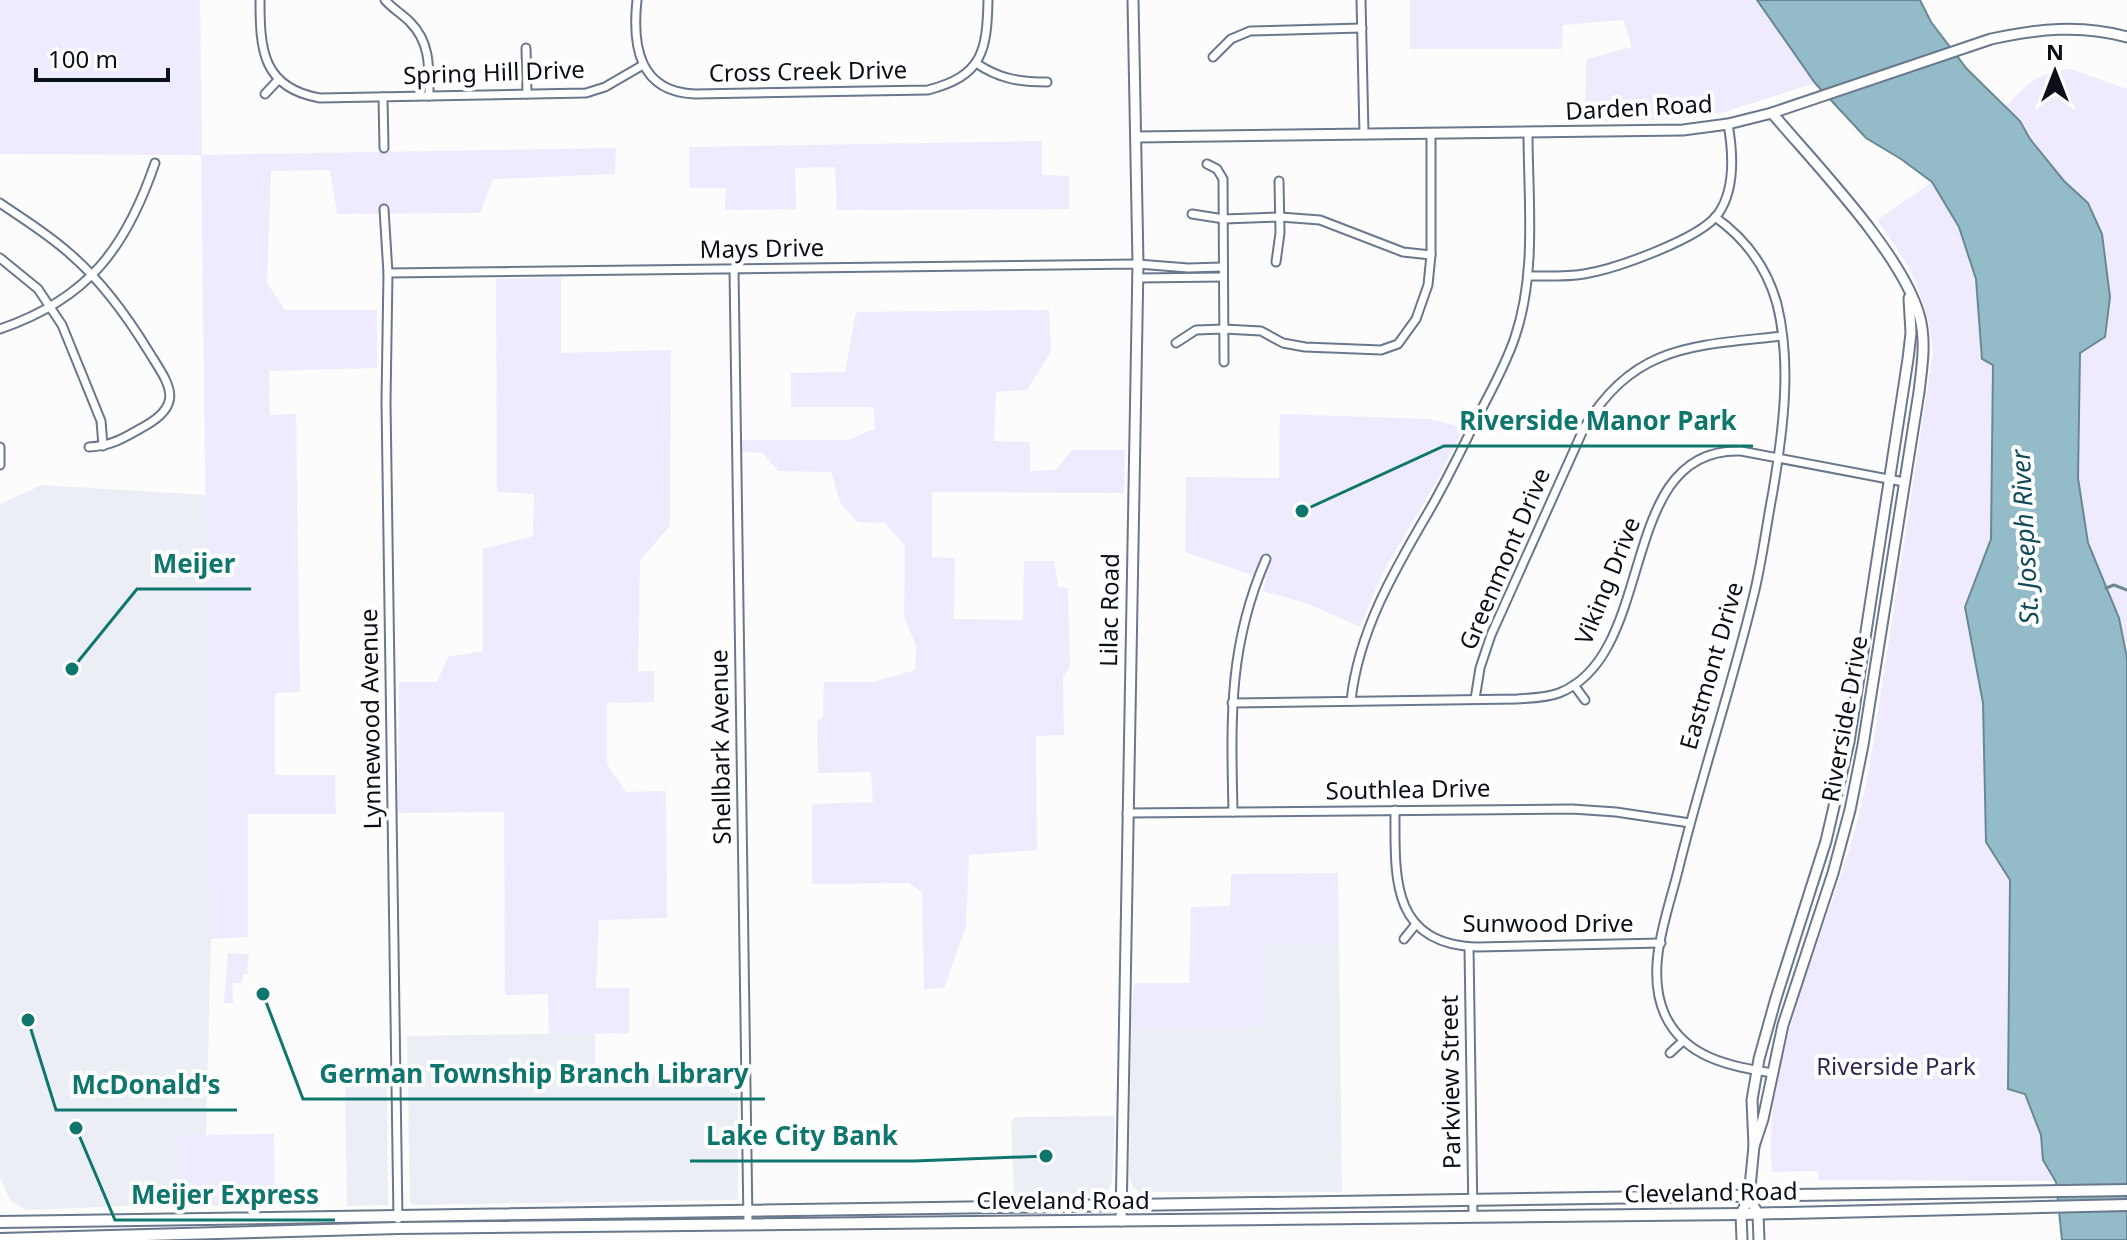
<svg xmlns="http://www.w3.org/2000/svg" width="2127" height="1240" viewBox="0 0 2127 1240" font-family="'Noto Sans',sans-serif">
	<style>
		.built { fill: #ebeff5 }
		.green { fill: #efebfe }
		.water { fill: #93bcc8; stroke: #6a8893; stroke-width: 2 }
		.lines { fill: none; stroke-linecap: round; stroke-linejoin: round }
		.stream { stroke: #6a8893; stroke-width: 3 }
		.minor-casing { stroke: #69788c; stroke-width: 11 }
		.tertiary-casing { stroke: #69788c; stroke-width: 13 }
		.secondary-casing { stroke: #69788c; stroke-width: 14 }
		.minor { stroke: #fff; stroke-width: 7 }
		.tertiary { stroke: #fff; stroke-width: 9 }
		.secondary { stroke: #fff; stroke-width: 10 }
		.labels { text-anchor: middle; stroke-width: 8; stroke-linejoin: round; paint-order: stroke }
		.street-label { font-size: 24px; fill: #0a1017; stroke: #fff }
		.park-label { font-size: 24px; fill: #342652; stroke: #fff }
		.water-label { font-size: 26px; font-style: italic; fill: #114b59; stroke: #fff }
		.leader { fill: none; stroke: #0f766e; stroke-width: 3 }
		.callout-dot { fill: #0f766e; stroke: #fff; stroke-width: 3 }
		.callout-label { font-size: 26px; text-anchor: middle; font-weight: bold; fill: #0f766e; stroke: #fff; stroke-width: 8; stroke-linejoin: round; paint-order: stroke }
	</style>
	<rect width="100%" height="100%" fill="#fbfcfb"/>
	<!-- built -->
	<g class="built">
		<path d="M 42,485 L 206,495 L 211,939 L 206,1135 L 178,1135 L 180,1204 L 26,1210 L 10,1200 L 0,1178 L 0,504 Z"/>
		<path d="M 1339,943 L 1342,1192 L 1139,1192 L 1133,1187 L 1129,1175 L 1131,1029 L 1262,1027 L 1262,944 Z"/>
		<path d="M 595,1033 L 595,1074 L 738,1072 L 738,1200 L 413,1205 L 410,1202 L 407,1036 Z"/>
		<path d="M 345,1085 L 387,1086 L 388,1205 L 347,1206 Z"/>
		<path d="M 1115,1116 L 1112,1182 L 1108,1190 L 1096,1195 L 1014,1196 L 1011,1122 L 1015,1117 Z"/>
	</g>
	<!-- green -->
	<g class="green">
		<path d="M 0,0 L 200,0 L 202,155 L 616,148 L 615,174 L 493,179 L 480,213 L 337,214 L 330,170 L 271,171 L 267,283 L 285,310 L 377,310 L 377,368 L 269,371 L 270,415 L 296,414 L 300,692 L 275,693 L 275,775 L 335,775 L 336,814 L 248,814 L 248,937 L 211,939 L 201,155 L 0,154 Z"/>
		<path d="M 1410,0 L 1757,0 L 1815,83 L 1721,113 L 1672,119 L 1585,122 L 1586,59 L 1632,47 L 1623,20 L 1563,25 L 1562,49 L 1410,49 Z"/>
		<path d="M 2071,69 L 2127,89 L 2127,658 L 2119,618 L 2088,543 L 2078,478 L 2080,353 L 2088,203 C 2080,196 2071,189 2064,182 C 2042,159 2028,128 2004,108 C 2028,83 2036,73 2071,69 Z"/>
		<path d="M 1042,141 L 1042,175 L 1069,176 L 1069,209 L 837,210 L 835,167 L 795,168 L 796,209 L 725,210 L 726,188 L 689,188 L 689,147 Z"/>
		<path d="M 1932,182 L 1959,227 L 1976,279 L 1982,359 L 1993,365 L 1991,539 L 1965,607 L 1983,703 L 1986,842 L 2010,880 L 2008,1089 L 2025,1094 L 2041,1135 L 2043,1160 L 2056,1181 L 1819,1180 L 1818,1171 L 1772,1172 C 1761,1062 1827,932 1856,826 C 1872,768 1878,706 1888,647 C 1903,549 1918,451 1933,353 C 1927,294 1911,266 1877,220 Z"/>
		<path d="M 561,277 L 561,353 L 671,350 L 670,526 L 640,560 L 638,671 L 654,671 L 654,702 L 607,703 L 607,764 L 626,792 L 666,791 L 667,918 L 599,920 L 596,988 L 629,988 L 629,1033 L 549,1034 L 548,994 L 505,995 L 504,812 L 398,813 L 399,682 L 437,682 L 448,657 L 483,651 L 483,549 L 533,536 L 534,494 L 497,492 L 496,279 Z"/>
		<path d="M 1049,310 L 1051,352 L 1027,390 L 996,392 L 994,441 L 1030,442 L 1030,471 L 1056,470 L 1072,450 L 1125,450 L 1124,493 L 932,492 L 932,557 L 955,558 L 954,619 L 1023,620 L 1024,561 L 1054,561 L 1058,586 L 1068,589 L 1070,667 L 1063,677 L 1064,735 L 1036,736 L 1037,850 L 969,855 L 966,926 L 944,988 L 924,989 L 922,892 L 909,883 L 812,884 L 812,804 L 873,802 L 871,772 L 818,773 L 817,722 L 823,717 L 824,682 L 873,682 L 915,670 L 916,646 L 904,616 L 905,546 L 885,523 L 858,522 L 841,504 L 831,472 L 778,471 L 763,453 L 742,452 L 742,440 L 848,440 L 875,429 L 874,407 L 791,407 L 791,373 L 845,372 L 856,312 Z"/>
		<path d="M 1280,414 L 1428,419 L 1464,427 L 1438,479 L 1382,574 L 1360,627 L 1306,603 L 1263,591 L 1266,580 L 1185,552 L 1186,477 L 1279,478 Z"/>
		<path d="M 1338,873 L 1339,943 L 1262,945 L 1262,1027 L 1131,1029 L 1134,983 L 1189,983 L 1191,907 L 1230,906 L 1231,874 Z"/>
		<path d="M 228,953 L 249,954 L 247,969 L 248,974 L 243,974 L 242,983 L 232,983 L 233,1003 L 224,1003 Z"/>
		<path d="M 274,1134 L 275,1208 L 180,1204 L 178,1135 Z"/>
	</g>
	<!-- water -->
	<path class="water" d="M 1757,0 L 1920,0 L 1931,22 L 1967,69 L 2020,121 L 2030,139 L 2064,181 L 2088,203 L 2102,234 L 2110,297 L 2105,337 L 2080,353 L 2078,478 L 2088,543 L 2119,618 L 2127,658 L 2127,1240 L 2062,1240 L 2056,1182 L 2043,1160 L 2041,1135 L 2025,1094 L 2008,1089 L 2010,880 L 1986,842 L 1983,703 L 1965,607 L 1991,539 L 1993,365 L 1982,359 L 1976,279 L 1959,227 L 1932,182 L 1901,159 L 1866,138 L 1815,83 Z"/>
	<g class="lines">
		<!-- stream -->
		<path class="stream" d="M 2106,588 L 2114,585 L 2127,590"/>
		<!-- minor casing -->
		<g class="minor-casing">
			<g id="minor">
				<path d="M 260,0 C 260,49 262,88 320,98 L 586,93 L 605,87 L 643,65"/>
				<path d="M 385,0 C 393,9 402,14 410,22 C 431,43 429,69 429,96"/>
				<path d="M 637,0 C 632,46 639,92 695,94 L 928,90 C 982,76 987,52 988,0"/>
				<path d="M 1361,0 L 1364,134"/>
				<path d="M 526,48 L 527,94"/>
				<path d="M 1213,57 L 1231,39 L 1250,31 L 1362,28"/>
				<path d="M 976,63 C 999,79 1020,82 1047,82"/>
				<path d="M 265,94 L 279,79"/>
				<path d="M 383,97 L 384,148"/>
				<path d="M 1207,164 L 1217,169 L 1223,179 L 1224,362"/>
				<path d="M 0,203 C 23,219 48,234 69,253 C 102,281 127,316 149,352 C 168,383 186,403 145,426 C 126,437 112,446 89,447"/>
				<path d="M 384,209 L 388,273 L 386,402 L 398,1219"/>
				<path d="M 1192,214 L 1224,219 L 1280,217 L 1320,220 L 1403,252 L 1431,255"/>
				<path d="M 1715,217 C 1746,239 1767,268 1777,304 C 1792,364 1783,431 1773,491 C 1766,527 1762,563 1753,598 C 1731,689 1701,777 1679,867 C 1668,913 1644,969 1665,1015 C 1685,1058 1730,1066 1772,1073"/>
				<path d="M 0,258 L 38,289 L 62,325 L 101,421 L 103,446"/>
				<path d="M 1276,262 L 1280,233 L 1279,181"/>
				<path d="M 734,269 L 748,1224"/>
				<path d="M 388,273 L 1138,264 L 1188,268 L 1223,267"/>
				<path d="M 1528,276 C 1547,276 1565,277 1584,274 C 1615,269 1700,239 1718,214 C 1735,190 1733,152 1728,124"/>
				<path d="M 1137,278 L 1223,277"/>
				<path d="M 0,329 C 88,299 126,248 155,163"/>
				<path d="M 1176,343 L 1196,330 L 1224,329 L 1261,331 L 1283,343 L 1305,347 L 1381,350 L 1398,344 L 1416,319 L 1428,285 L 1431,255 L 1431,133"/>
				<path d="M 0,447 L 0,465"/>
				<path d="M 1574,685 L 1585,700"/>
				<path d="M 1475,699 L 1480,668 L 1491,635 L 1584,428 C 1634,344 1694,346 1782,336"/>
				<path d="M 1351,701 C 1358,632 1395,569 1429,511 C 1447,480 1463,447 1479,414 C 1492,389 1506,364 1515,337 C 1537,272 1528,200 1528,132"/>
				<path d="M 1232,703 L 1517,699 C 1531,698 1546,698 1559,693 C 1659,654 1615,446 1741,451 L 1904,482"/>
				<path d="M 1395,810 C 1395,877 1390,944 1477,947 L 1661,943"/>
				<path d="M 1233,812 C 1231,719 1228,646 1266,559"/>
				<path d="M 1127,813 L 1572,809 L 1616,812 L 1690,823"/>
				<path d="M 1404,939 L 1416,924"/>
				<path d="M 1469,947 L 1473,1217"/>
				<path d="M 1670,1053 L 1683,1041"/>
			</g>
		</g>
		<!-- tertiary casing -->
		<g class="tertiary-casing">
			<g id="tertiary">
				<path d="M 1137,137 L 1683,130 L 1728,124 L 1772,113 L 1991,39 C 2037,29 2081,24 2127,37"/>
				<path d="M 1754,1146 L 1763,1119 L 1783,1025 L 1833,873 L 1850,810 L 1863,745 L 1919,392 C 1922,367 1926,342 1920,318 C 1904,255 1815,164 1772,113"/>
				<path d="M 1749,1197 L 1758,1214 L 1759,1240"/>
				<path d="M 1121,1221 L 1138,264 L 1133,0"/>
				<path d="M 1742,1240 L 1741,1214 L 1749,1197 L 1754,1146 L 1752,1100 L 1759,1059 L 1776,998 L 1826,841 L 1849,742 L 1908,359 L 1911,333 L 1909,298"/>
			</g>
		</g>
		<!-- secondary casing -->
		<g class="secondary-casing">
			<g id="secondary">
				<path d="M 0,1222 L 2127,1190"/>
				<path d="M 0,1239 L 398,1228 L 1741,1214 L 2127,1205"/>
			</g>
		</g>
		<!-- minor -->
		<use href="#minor" class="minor"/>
		<!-- tertiary -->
		<use href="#tertiary" class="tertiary"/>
		<!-- secondary -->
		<use href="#secondary" class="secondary"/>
	</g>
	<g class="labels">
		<!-- street labels -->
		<g class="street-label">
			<text transform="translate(808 72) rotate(-1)" y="8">Cross Creek Drive</text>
			<text transform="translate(494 73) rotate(-2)" y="8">Spring Hill Drive</text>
			<text transform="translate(1639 108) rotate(-3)" y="8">Darden Road</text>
			<text transform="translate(762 249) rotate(-1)" y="8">Mays Drive</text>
			<text transform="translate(1505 559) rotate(-67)" y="8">Greenmont Drive</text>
			<text transform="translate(1608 581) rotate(-68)" y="8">Viking Drive</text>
			<text transform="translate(1110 610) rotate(-89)" y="8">Lilac Road</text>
			<text transform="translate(1712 666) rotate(-74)" y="8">Eastmont Drive</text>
			<text transform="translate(371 719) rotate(-91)" y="8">Lynnewood Avenue</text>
			<text transform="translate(1845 719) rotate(-80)" y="8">Riverside Drive</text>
			<text transform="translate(721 747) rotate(-91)" y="8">Shellbark Avenue</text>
			<text transform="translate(1408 790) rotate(-1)" y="8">Southlea Drive</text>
			<text x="1548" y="932">Sunwood Drive</text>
			<text transform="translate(1451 1082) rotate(-91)" y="8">Parkview Street</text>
			<text transform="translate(1711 1193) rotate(-1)" y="8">Cleveland Road</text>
			<text x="1063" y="1209">Cleveland Road</text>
		</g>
		<!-- park labels -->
		<g class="park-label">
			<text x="1896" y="1075">Riverside Park</text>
		</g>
		<!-- water labels -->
		<g class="water-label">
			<text transform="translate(2025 537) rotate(-93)" y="9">St. Joseph River</text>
		</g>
	</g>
	<!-- callouts -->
	<path class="leader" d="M1302 511L1444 446H1753M72 669L137 589H251M263 994L303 1099H765M28 1020L56 1110H237M1046 1156L914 1161H690M76 1128L115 1220H335"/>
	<g class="callout-dot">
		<circle cx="1302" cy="511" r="8"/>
		<circle cx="72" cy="669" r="8"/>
		<circle cx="263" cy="994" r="8"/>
		<circle cx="28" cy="1020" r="8"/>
		<circle cx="1046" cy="1156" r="8"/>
		<circle cx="76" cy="1128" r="8"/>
	</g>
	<g class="callout-label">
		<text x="1598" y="430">Riverside Manor Park</text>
		<text x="194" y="573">Meijer</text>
		<text x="534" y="1083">German Township Branch Library</text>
		<text x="146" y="1094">McDonald's</text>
		<text x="802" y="1145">Lake City Bank</text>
		<text x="225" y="1204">Meijer Express</text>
	</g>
	<!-- north arrow -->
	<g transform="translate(2055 72)" stroke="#ffffff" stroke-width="6" paint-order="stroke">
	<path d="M0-6L14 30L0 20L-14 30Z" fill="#0a1017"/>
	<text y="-12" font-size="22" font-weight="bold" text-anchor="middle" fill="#0a1017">N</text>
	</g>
	<!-- scale -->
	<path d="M36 68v12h132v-12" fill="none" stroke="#0a1017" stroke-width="4"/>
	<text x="48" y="68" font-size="24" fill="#0a1017" stroke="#ffffff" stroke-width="6" paint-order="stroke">100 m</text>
</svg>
